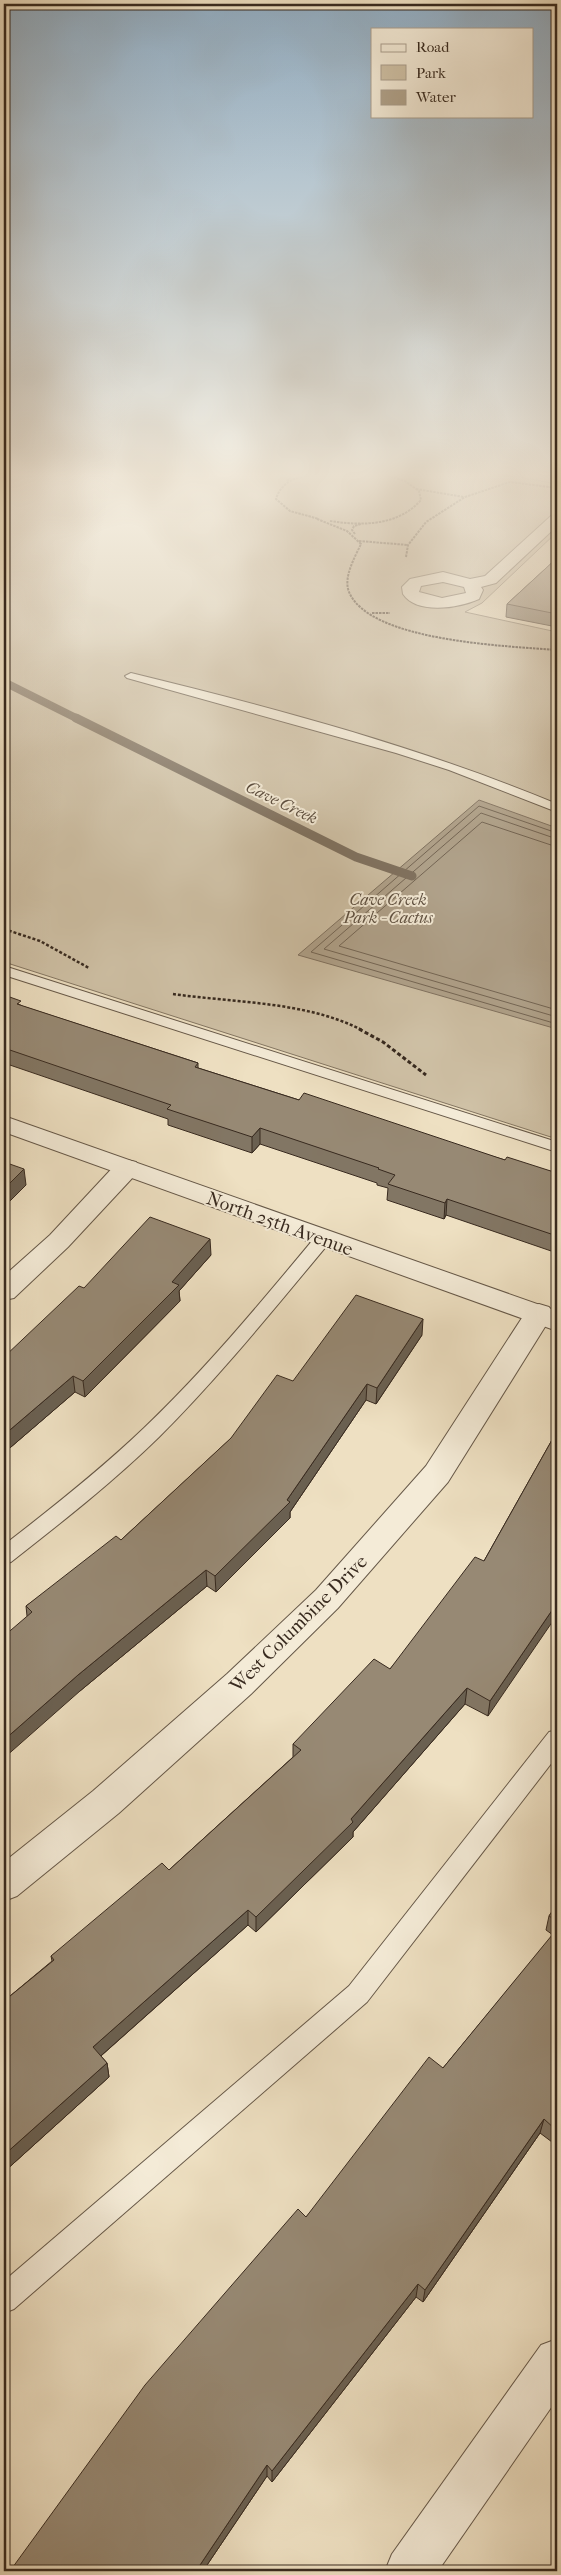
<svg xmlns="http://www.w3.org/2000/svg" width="561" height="2575" viewBox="0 0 561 2575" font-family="'IM FELL French Canon',serif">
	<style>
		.green { fill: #cfc1a6; stroke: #847662 }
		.water { fill: #b0a28b; stroke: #807260 }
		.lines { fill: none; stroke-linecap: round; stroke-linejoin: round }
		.shore { stroke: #746655; stroke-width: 1 }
		.stream-far1 { stroke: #807260; stroke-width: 8 }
		.stream { stroke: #807260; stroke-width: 9 }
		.service-casing { stroke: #665848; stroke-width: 2 }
		.minor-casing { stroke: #665848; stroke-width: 2 }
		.tertiary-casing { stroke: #665848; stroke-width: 2 }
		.path-far2 { stroke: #382a1f; stroke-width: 2; stroke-dasharray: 2.5 1; stroke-linecap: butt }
		.path-far1 { stroke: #382a1f; stroke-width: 2.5; stroke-dasharray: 3 2; stroke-linecap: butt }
		.path { stroke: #382a1f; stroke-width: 3; stroke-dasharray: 4 2.5; stroke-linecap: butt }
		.service { fill: #f4ebd7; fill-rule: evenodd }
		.minor { fill: #f4ebd7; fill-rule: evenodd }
		.tertiary { fill: #f4ebd7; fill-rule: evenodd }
		.wall { fill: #827664; stroke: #382a1f }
		.shaded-wall { fill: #6a6051; stroke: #382a1f }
		.building { fill: #978974; stroke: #382a1f }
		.labels { text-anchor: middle; stroke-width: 4; stroke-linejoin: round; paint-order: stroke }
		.far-water-label { font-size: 16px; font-style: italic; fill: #5c4e3f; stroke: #f4ebd7 }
		.far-park-label { font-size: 16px; font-style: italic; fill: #5e5041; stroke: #f4ebd7 }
		.street-label { font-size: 19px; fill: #382a1f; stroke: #f4ebd7 }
	</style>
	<rect width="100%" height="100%" fill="#eee0c2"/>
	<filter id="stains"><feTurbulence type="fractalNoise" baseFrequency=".004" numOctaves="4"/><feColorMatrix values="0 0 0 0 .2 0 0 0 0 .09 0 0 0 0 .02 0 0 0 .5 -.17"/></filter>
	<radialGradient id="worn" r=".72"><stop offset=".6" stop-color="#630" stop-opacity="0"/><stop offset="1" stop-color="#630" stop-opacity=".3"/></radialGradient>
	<!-- green -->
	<path class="green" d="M 4,474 L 504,474 L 557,484 L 557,532 L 482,603 L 465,612 L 557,632 L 557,1139 L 4,962 Z"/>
	<!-- water -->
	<path class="water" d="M 479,800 L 557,828 L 557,1029 L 298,955 Z"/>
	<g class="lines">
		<!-- shore -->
		<g class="shore">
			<path d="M 557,833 L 479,806 L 311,952 L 557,1024"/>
			<path d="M 557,839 L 481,813 L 324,949 L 557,1017"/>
			<path d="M 557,847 L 482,822 L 339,946 L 557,1010"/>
		</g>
		<!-- stream-far1 -->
		<path class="stream-far1" d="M 4,682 L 78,719"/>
		<!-- stream -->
		<path class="stream" d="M 76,718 L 356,857 L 412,876"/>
		<!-- service casing -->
		<g class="service-casing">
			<g id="service">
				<path d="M 131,673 C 275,708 420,747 557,804 L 557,812 L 449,770 L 396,753 L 127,678 L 125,676 Z"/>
				<path d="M 4,966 L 557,1142 L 557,1152 L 4,975 Z"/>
				<path d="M 323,1233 L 329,1235 L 332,1239 L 329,1243 C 274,1309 220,1376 159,1437 C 113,1482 62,1522 11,1562 L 4,1564 L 4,1545 C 52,1508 100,1470 144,1428 C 207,1368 262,1301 317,1235 Z"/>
				<path d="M 557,1730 L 557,1756 L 367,2002 L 14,2309 L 4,2313 L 4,2281 L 349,1986 L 549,1732 Z"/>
			</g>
		</g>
		<!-- minor casing -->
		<g class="minor-casing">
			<g id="minor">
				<path d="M 557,513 L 557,526 L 496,583 L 481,587 L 483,590 L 479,599 C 459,608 417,615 403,594 L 402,587 L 410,579 L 443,572 L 470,579 L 485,576 L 552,515 ZM 443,582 L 464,587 L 466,593 L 442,598 L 419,592 L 421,586 Z"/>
				<path d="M 127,1160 L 136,1162 L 140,1168 L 136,1174 L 68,1247 L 14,1298 L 4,1300 L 4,1276 L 50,1235 L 118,1162 Z"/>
				<path d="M 539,1304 L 549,1307 L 553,1314 L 448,1482 L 338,1608 L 251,1694 L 119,1813 L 17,1896 L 4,1901 L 4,1862 L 93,1791 L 227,1674 L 316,1590 L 426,1466 L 529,1307 Z"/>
				<path d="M 557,2339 L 557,2399 L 438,2571 L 385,2571 L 392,2554 L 541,2345 Z"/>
			</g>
		</g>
		<!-- tertiary casing -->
		<g class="tertiary-casing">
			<path id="tertiary" d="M 4,1116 L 557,1311 L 557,1331 L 4,1132 Z"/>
		</g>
		<!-- path-far2 -->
		<g class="path-far2">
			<path d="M 312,474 C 296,477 281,482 276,499 L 290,511 L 319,519"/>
			<path d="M 287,481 L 293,474"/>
			<path d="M 416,489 L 464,497"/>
			<path d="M 317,519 L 347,531 L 361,544 C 355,557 343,577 349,592 C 370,642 509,646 557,650"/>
			<path d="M 330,521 C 362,526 398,526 421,500 L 419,491 L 405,481 L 382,474"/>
			<path d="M 355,534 L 352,530 L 354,526 L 361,524"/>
			<path d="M 359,541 L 408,545"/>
			<path d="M 406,557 L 408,545 L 426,522 L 465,497 L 510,482 L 557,488"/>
			<path d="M 372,613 L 390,613"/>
		</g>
		<!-- path-far1 -->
		<g class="path-far1">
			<path d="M 4,929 L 40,941 L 89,968"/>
			<path d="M 173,994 C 235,1003 305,1001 362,1030"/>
		</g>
		<!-- path -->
		<path class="path" d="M 359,1029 L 383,1042 L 426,1075"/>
		<!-- service -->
		<use href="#service" class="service"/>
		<!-- minor -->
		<use href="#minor" class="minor"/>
		<!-- tertiary -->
		<use href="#tertiary" class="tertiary"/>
	</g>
	<!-- wall -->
	<g class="wall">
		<path d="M 557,558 L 557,627 L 506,617 L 507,604 Z"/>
		<path d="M 4,995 L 22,1006 L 198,1063 L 198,1068 L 299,1100 L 505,1160 L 557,1173 L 557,1253 L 446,1215 L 444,1219 L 387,1200 L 388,1188 L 377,1185 L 377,1183 L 260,1144 L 252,1153 L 168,1125 L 168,1119 L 4,1063 Z"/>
		<path d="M 211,1255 L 179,1291 L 180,1301 L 85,1397 L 75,1392 L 4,1453 L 4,1357 Z"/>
		<path d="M 422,1335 L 376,1404 L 366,1400 L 290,1512 L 290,1518 L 216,1592 L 207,1586 L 80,1691 L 27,1616 L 26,1606 L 121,1540 L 293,1381 Z"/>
		<path d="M 557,1431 L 488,1716 L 465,1704 L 353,1832 L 353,1837 L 256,1932 L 248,1925 L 101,2056 L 107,2063 L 109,2077 L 4,2172 L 4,2001 L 52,1961 L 51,1956 L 169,1870 L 293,1757 L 293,1744 L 390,1669 L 484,1561 Z"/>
		<path d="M 557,1904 L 557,2135 L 552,2142 L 540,2133 L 423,2302 L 416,2297 L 272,2482 L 267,2476 L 203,2571 L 306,2217 L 443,2068 L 553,1935 L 546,1930 L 549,1916 Z"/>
	</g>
	<!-- shaded-wall -->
	<g class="shaded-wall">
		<path d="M 260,1128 L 260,1144 L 252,1153 L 252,1137 Z"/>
		<path d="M 24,1169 L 26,1185 L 4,1207 L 4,1189 Z"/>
		<path d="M 447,1199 L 446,1215 L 444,1219 L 445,1203 Z"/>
		<path d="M 210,1239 L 211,1255 L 179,1291 L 180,1301 L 85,1397 L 83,1381 Z"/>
		<path d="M 423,1319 L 422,1335 L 376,1404 L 377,1388 Z"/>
		<path d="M 73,1376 L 75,1392 L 4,1453 L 4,1435 Z"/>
		<path d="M 367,1384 L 366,1400 L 290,1512 L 290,1518 L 216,1592 L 215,1576 L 287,1500 Z"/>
		<path d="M 206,1570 L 207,1586 L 80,1691 L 4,1758 L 4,1740 L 78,1675 Z"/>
		<path d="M 557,1603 L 557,1615 L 488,1716 L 490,1701 Z"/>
		<path d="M 467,1688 L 465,1704 L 353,1832 L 353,1837 L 256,1932 L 256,1917 L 351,1819 Z"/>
		<path d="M 248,1910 L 248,1925 L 95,2061 L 93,2047 Z"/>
		<path d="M 107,2063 L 109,2077 L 4,2172 L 4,2155 Z"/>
		<path d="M 544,2119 L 540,2133 L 423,2302 L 425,2290 Z"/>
		<path d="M 557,2126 L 557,2135 L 552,2142 L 555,2129 Z"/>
		<path d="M 418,2284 L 416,2297 L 272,2482 L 272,2471 Z"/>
		<path d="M 267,2465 L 267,2476 L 203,2571 L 196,2571 Z"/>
	</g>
	<!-- building -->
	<g class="building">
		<path d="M 557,558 L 557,614 L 507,604 Z"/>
		<path d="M 4,995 L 21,1001 L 17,1004 L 198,1063 L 195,1067 L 299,1100 L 304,1093 L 505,1160 L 507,1157 L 557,1173 L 557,1236 L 447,1199 L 445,1203 L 388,1184 L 395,1175 L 378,1169 L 379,1168 L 260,1128 L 252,1137 L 167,1109 L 171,1105 L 4,1048 Z"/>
		<path d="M 4,1162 L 24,1169 L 4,1189 Z"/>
		<path d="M 150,1217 L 210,1239 L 172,1282 L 179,1285 L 83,1381 L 73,1376 L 4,1435 L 4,1357 L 79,1286 L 84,1288 Z"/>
		<path d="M 356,1295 L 423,1319 L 377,1388 L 367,1384 L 287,1500 L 290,1502 L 215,1576 L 206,1570 L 78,1675 L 4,1740 L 4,1636 L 32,1612 L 26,1606 L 116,1536 L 121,1540 L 231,1438 L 277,1375 L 293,1381 Z"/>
		<path d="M 557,1431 L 557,1603 L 490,1701 L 467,1688 L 351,1819 L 353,1822 L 256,1917 L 248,1910 L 93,2047 L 107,2063 L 4,2155 L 4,2001 L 54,1960 L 51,1956 L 162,1863 L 169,1870 L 301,1750 L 293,1744 L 374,1659 L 390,1669 L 475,1557 L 484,1561 Z"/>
		<path d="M 557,1904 L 557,1921 L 549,1916 Z"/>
		<path d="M 557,1929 L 557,2126 L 555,2129 L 544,2119 L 425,2290 L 418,2284 L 272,2471 L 267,2465 L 196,2571 L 10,2571 L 145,2385 L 298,2209 L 306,2217 L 429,2057 L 443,2068 Z"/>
	</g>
	<!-- sky -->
	<linearGradient id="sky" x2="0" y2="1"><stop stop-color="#91adc3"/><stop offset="0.57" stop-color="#f7f1e4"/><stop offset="1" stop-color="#f7f1e4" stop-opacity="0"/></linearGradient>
	<rect width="561" height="834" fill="url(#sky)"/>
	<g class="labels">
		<!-- far-water labels -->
		<g class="far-water-label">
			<text transform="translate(282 802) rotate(26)" y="6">Cave Creek</text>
		</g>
		<!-- far-park labels -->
		<g class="far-park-label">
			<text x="388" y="905">Cave Creek<tspan x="388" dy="18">Park - Cactus</tspan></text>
		</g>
		<!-- street labels -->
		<g class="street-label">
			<text transform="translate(280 1223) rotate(20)" y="7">North 25th Avenue</text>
			<text transform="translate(298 1623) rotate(-45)" y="7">West Columbine Drive</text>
		</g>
	</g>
	<!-- margin -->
	<rect width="561" height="2575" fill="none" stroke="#eee0c2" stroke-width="20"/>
	<rect x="5" y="5" width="551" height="2565" fill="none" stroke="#382a1f" stroke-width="2.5"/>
	<rect x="10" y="10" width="541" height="2555" fill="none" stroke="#382a1f"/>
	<!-- legend -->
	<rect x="371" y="28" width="162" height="90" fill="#f4ebd7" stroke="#a99e8d"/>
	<rect x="381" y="44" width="25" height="8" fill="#f4ebd7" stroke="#a99e8d"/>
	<text x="416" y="52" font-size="15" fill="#382a1f">Road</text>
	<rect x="381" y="65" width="25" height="15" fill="#cfc1a6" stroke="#a99e8d"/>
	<text x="416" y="78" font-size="15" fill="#382a1f">Park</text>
	<rect x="381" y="90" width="25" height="15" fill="#b0a28b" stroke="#a99e8d"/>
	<text x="416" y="102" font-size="15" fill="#382a1f">Water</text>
	<rect width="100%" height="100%" filter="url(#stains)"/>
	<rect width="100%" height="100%" fill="url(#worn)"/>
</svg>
